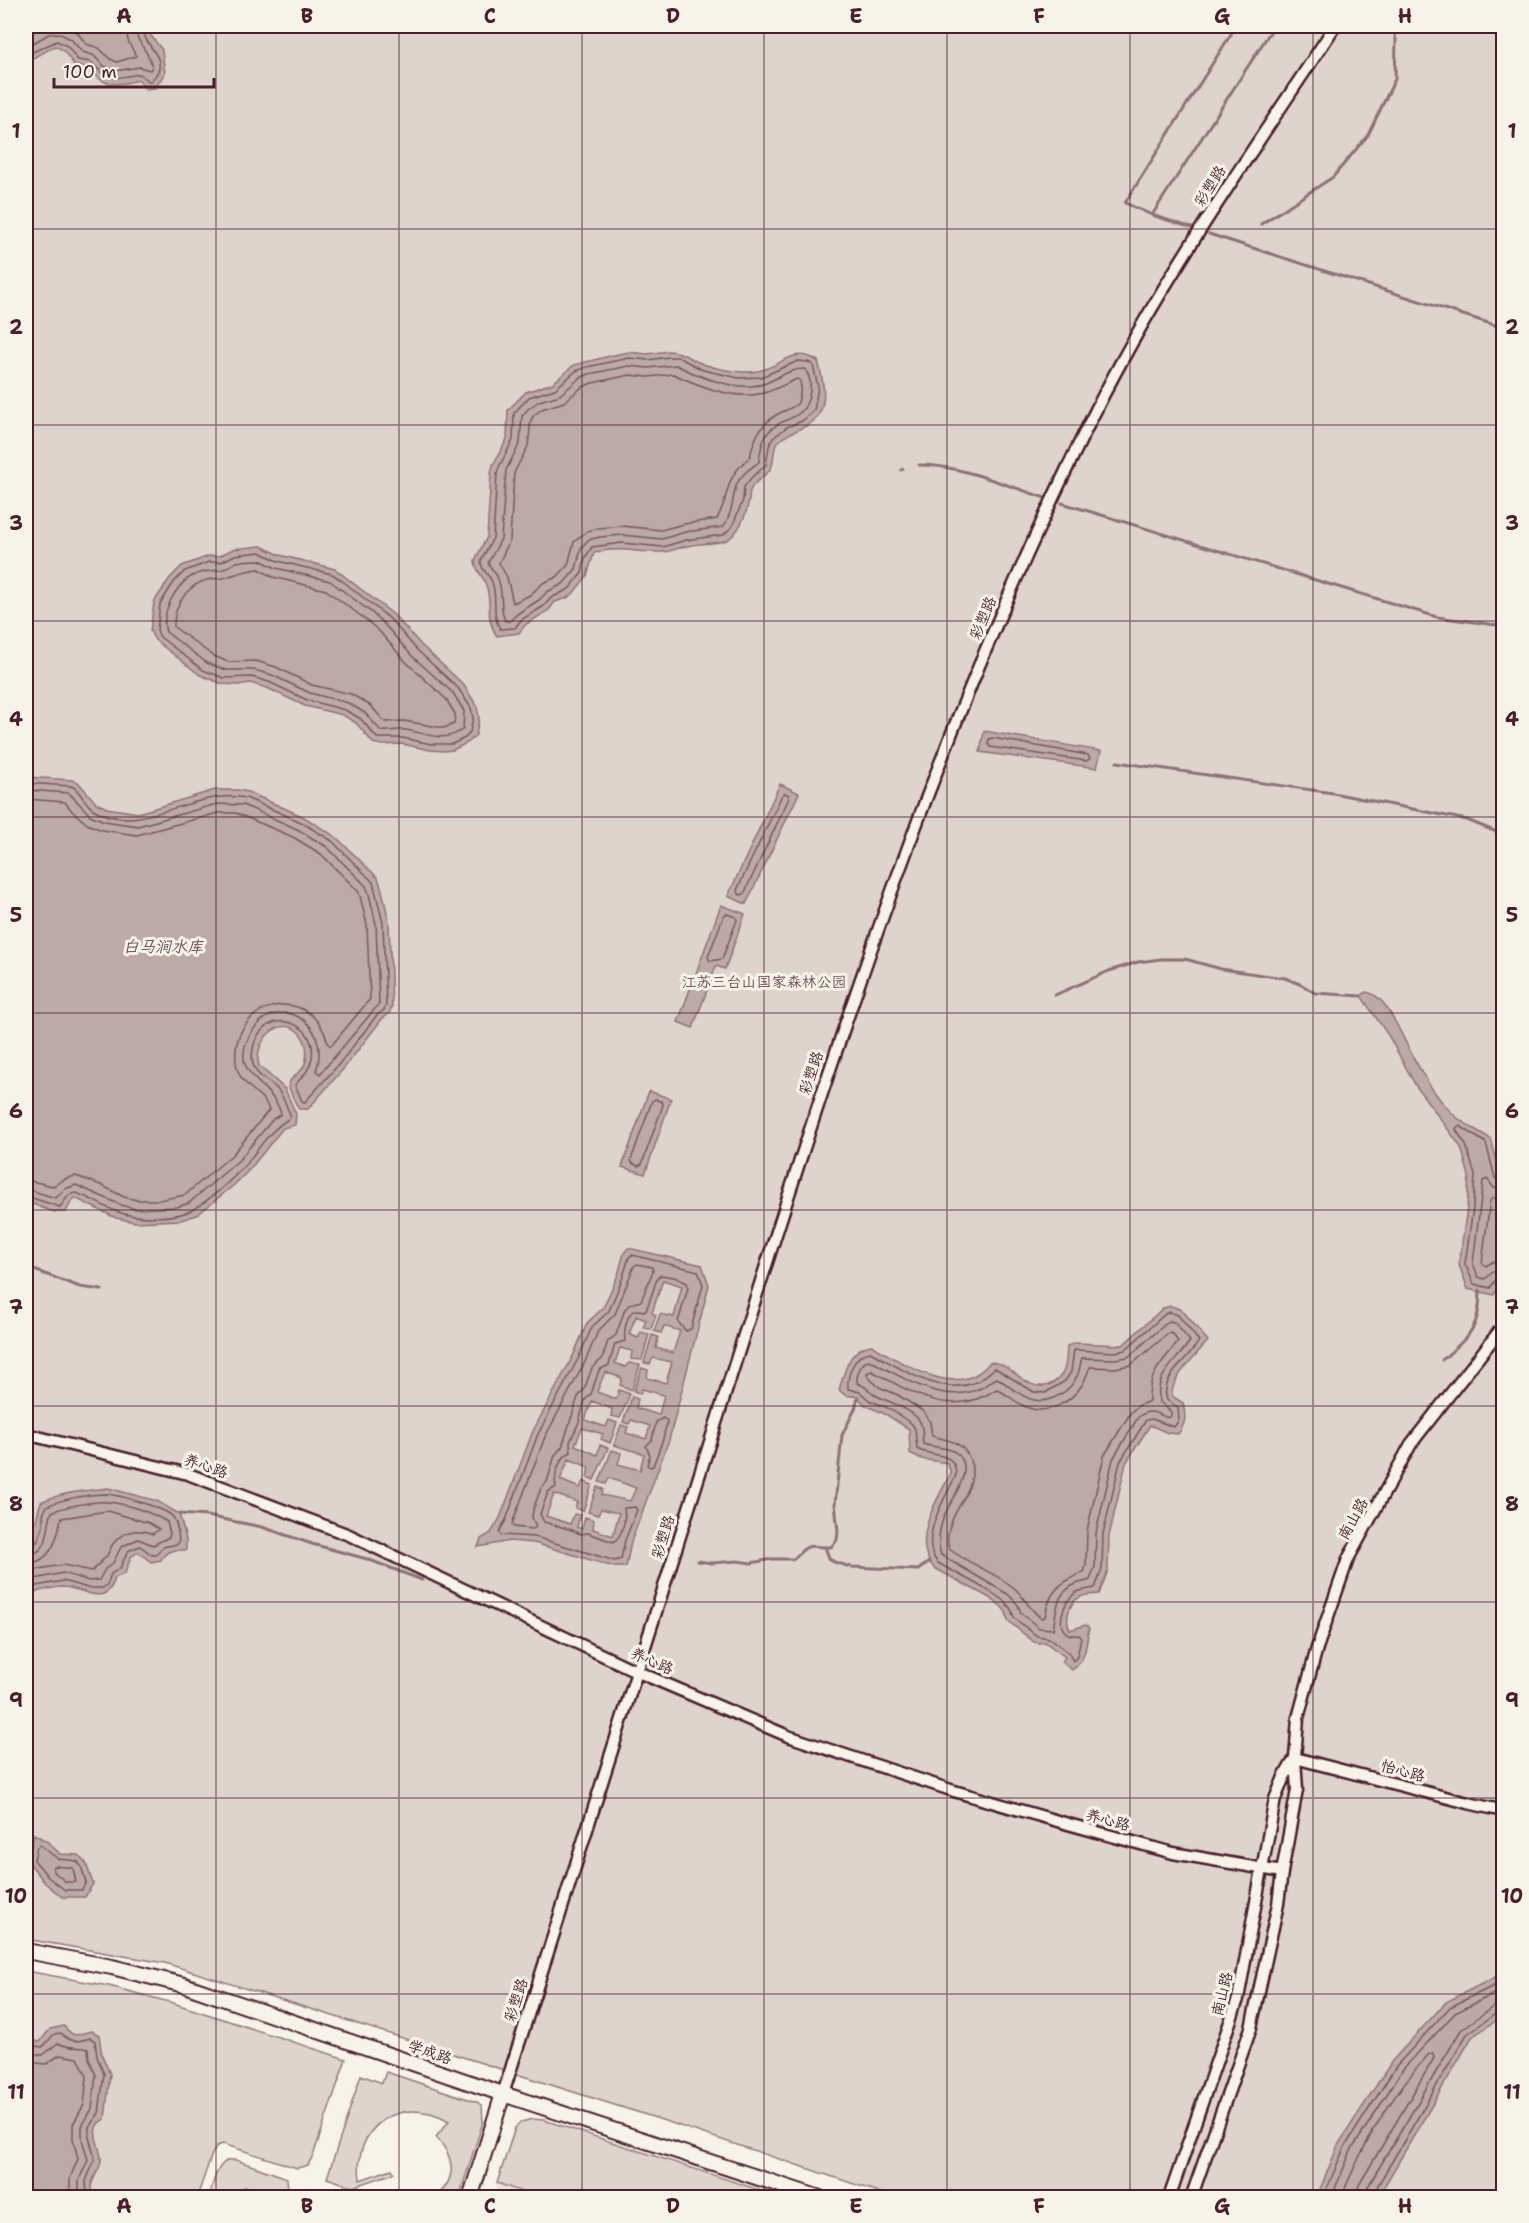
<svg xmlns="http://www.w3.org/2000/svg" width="1529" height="2223" viewBox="0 0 1529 2223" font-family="'Shantell Sans','LXGW WenKai TC',sans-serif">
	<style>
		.built { fill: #eae3da }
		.green { fill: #ded4cc; stroke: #947a7c; stroke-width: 1.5 }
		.water { fill: #bcaaa7; stroke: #8e7275; stroke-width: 1.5; fill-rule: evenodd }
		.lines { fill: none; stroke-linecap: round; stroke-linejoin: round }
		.shore { stroke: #78575d; stroke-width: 1.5 }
		.stream { stroke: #8e7275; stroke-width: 3 }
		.minor-casing { stroke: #4a1f2b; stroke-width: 15 }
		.tertiary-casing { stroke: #4a1f2b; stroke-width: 18 }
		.minor { stroke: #f7f3e8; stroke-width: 10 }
		.tertiary { stroke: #f7f3e8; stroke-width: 14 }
		.grid { fill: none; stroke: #4a1f2b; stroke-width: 1.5; stroke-opacity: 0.55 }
		.labels { text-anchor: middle; stroke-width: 6; stroke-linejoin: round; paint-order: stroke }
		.street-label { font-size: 15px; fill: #4a1f2b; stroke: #f7f3e8 }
		.park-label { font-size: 15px; fill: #6f4c53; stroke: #f7f3e8 }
		.water-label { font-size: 16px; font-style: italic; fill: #6c4950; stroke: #f7f3e8 }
		.neatline { fill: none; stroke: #4a1f2b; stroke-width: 2 }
		.grid-label { font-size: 20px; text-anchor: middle; font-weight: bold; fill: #4a1f2b }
	</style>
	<rect width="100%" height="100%" fill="#f7f3e8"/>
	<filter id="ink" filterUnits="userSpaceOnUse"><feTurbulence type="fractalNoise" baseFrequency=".0167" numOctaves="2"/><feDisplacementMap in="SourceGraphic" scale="12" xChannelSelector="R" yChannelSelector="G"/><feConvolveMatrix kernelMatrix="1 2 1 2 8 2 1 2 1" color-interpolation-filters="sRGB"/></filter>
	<g filter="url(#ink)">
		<!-- built -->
		<path class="built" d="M 497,2183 L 539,2197 L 493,2198 Z"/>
		<!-- green -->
		<g class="green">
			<path d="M 26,26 L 1503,26 L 1503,2197 L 893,2197 L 659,2119 L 165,1963 L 26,1939 Z"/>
			<path d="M 26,1971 L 109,1986 L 173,2003 L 346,2059 L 314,2153 L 308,2165 L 297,2168 L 223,2144 L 217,2146 L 212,2154 L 197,2197 L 26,2197 Z"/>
			<path d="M 386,2072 L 477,2102 L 482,2106 L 483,2122 L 459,2197 L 435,2197 C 458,2179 455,2157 436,2137 L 449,2121 C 402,2094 352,2125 360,2180 L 392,2169 L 394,2173 L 353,2187 L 327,2178 L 361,2075 L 382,2083 Z"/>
			<path d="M 533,2119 L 544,2120 L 781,2197 L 539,2198 L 497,2183 L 515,2128 L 521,2122 Z"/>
			<path d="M 229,2160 L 236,2160 L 287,2178 L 288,2191 L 244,2187 L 243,2197 L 209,2197 C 213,2185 216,2164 229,2160 Z"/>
		</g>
		<!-- water -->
		<g class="water">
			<path d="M 26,26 L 148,26 L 149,33 L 162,50 L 165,73 L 155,88 L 146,89 L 139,80 C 112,86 106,88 87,67 L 75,66 L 63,50 L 55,46 L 26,62 Z"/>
			<path d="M 668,351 C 681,351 687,357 698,362 C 715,369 740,374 758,371 C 781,367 793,345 818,361 C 822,376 828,399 819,414 C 811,429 789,430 778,442 C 772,449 775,460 771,468 C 767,476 757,479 752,487 C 748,492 750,494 749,500 C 747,513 738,537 724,541 C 713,544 700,543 688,546 C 679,547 671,552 662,552 C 638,553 617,546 594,553 L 587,576 L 573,594 L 567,598 L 555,602 L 549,610 L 525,625 L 519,633 L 497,636 C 484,617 493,603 486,585 C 483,575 475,571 475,560 L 487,537 L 491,474 L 493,465 L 507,439 L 508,410 L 526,392 L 553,383 L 574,365 L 618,354 L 629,352 L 647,354 Z"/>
			<path d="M 261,546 L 280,555 L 335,569 L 394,615 L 422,646 L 463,684 L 477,706 L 479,718 L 476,735 L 469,742 L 453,750 L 444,751 L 430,750 L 402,744 L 382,745 L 373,743 L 356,723 L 343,715 L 305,706 L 267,688 L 250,683 L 238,685 L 223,684 L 200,675 L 155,640 L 150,631 L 154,602 L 170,578 L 182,566 L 209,556 L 219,556 L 233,549 Z"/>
			<path d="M 984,731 L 1101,751 L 1097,768 L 980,752 Z"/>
			<path d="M 26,777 L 72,780 L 78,782 L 96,803 L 107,808 L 138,813 L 215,790 L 238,790 L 248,792 L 304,817 L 336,837 L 378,878 L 382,890 L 389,922 L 392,1006 L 389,1014 L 382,1019 L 345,1067 L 308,1109 L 299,1109 C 296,1103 288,1091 289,1083 C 291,1078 298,1074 302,1069 C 308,1061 308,1047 303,1038 C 286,1010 252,1038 259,1066 L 285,1089 L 296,1114 L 295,1125 L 283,1128 L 250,1169 L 234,1185 L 197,1215 L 181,1220 L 135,1222 L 116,1218 L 75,1198 L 72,1200 L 66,1212 C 53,1214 38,1206 26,1201 Z"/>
			<path d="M 780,784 L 799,793 L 746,904 L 728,896 Z"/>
			<path d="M 721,905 L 745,914 L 725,969 L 716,966 L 693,1028 L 678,1022 Z"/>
			<path d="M 1366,992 C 1381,994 1391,1014 1397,1025 C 1412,1055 1430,1093 1455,1116 C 1466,1125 1480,1132 1491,1139 L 1504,1187 L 1503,1278 L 1494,1295 L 1468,1289 L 1459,1265 L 1467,1207 L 1469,1176 L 1461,1147 L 1416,1086 L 1388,1035 L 1361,996 Z"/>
			<path d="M 649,1091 L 671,1099 L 645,1174 L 622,1167 Z"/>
			<path d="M 628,1248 L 702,1265 L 709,1285 L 669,1440 L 631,1542 L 626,1567 L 614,1567 L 534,1543 L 510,1541 L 478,1547 L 481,1539 L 491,1533 L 500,1518 L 533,1431 L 573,1356 L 587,1323 L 603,1308 L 618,1275 L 624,1253 ZM 663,1280 L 682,1286 L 674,1317 L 660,1314 L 654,1331 L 661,1333 L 664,1326 L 680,1331 L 673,1353 L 656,1348 L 658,1337 L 652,1335 L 644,1363 L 650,1364 L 653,1358 L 672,1362 L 666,1383 L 647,1378 L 648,1370 L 642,1368 L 634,1391 L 640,1394 L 642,1389 L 664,1395 L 659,1415 L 636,1408 L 638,1399 L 632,1397 L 623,1422 L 629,1424 L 631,1420 L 650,1426 L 646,1439 L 626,1433 L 628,1427 L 621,1425 L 614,1445 L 644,1454 L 640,1470 L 618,1464 L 621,1453 L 612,1450 L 599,1482 L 606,1484 L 609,1478 L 636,1488 L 630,1501 L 602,1495 L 603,1489 L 597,1487 L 588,1512 L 598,1515 L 601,1509 L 619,1513 L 613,1536 L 593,1529 L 594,1520 L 585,1517 L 582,1529 L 577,1527 L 580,1515 L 574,1514 L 570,1524 L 546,1516 L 554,1494 L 577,1502 L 575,1508 L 583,1511 L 592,1485 L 583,1481 L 580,1488 L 560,1480 L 569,1459 L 589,1467 L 587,1477 L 594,1480 L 608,1448 L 600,1445 L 597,1455 L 575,1445 L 582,1428 L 603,1434 L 601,1439 L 610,1443 L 617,1423 L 609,1420 L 606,1427 L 585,1420 L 592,1401 L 612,1409 L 611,1416 L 620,1418 L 630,1394 L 619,1390 L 616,1399 L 597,1392 L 605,1372 L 622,1378 L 620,1385 L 632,1390 L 640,1365 L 629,1363 L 625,1367 L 615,1363 L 620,1348 L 632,1351 L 631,1359 L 642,1360 L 649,1334 L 641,1332 L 638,1338 L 629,1334 L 636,1316 L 646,1320 L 643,1328 L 651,1329 L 656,1315 L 652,1313 Z"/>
			<path d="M 1171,1306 L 1182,1310 L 1208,1341 C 1197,1354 1170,1379 1172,1396 L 1183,1403 C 1186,1416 1186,1424 1178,1434 L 1168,1433 L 1150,1425 L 1126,1463 L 1109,1536 L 1108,1570 L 1099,1594 C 1094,1595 1088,1594 1083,1596 C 1070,1599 1064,1619 1070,1630 L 1085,1625 L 1089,1628 C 1086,1644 1087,1660 1072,1670 L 1062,1662 L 1065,1657 L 1045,1642 L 1039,1643 L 1034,1642 L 1008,1621 L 1006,1612 L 1001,1606 L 988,1597 L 934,1568 C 910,1541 937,1499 951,1473 L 947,1463 L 922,1459 L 910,1453 L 909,1429 L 887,1415 L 865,1405 L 858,1397 L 845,1395 L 839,1390 C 845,1371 848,1349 871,1345 C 904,1363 958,1403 990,1362 C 1013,1362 1028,1397 1053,1383 C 1067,1374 1066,1362 1067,1346 L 1075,1343 L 1123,1345 L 1163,1308 Z"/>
			<path d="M 108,1488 L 157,1501 L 179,1514 L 186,1539 L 186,1550 C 174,1550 167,1549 161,1560 L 151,1562 L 138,1552 L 131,1557 L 125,1573 L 115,1578 C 106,1609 84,1588 63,1587 C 51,1587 37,1592 26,1595 L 26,1542 L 31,1539 C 36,1527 36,1515 41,1502 C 62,1492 86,1491 108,1488 Z"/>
			<path d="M 34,1834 L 48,1842 L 60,1854 L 79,1855 L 86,1863 L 93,1884 L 85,1897 L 62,1897 L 45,1883 L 28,1861 Z"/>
			<path d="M 1503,1973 L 1503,2016 L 1472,2037 L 1378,2197 L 1317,2197 L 1338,2145 L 1392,2061 L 1446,2002 Z"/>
			<path d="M 64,2026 C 76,2041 77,2033 92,2031 L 99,2035 L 102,2055 L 110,2074 L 105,2119 C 85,2127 103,2148 101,2162 C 99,2174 84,2186 95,2197 L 26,2197 L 26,2037 L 29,2040 L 40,2042 L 50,2029 Z"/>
		</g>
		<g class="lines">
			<!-- shore -->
			<g class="shore">
				<path d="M 63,26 L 77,32 L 86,44 L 99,48 L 110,59 L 117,62 L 136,56 L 128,41 L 126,26"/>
				<path d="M 26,47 L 49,34 L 58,33 L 71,39 L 82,52 L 93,55 L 104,66 L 115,71 L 139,67 L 150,70 L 152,67 C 150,51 135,43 135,26"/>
				<path d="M 26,55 L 57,41 L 67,46 L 78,60 L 91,62 C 112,85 113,77 140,74 L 150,82 C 175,58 142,49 143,26"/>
				<path d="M 669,357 L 678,357 L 703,370 L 739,378 L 761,377 L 798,361 L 808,362 L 813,365 L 818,387 L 814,411 L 802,421 L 787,427 L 773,438 L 769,446 L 766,465 L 751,478 L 744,487 L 743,500 L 732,527 L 723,535 L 686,540 L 663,547 L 622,543 L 592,547 L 585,558 L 582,573 L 569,589 L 551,598 L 544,606 L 521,620 L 515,628 L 500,629 C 491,614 498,598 492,582 C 489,574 481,571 481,561 L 493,538 L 497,474 L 499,467 L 513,440 L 514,413 L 529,397 L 555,389 L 576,371 L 587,367 L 629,358 L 648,360 Z"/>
				<path d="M 676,365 C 699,377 739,393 766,383 C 778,378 791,368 805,369 C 809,375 811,384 810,391 C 805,425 782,413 766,435 C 761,443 760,453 759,462 C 750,469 740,475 736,486 C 732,500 733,513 723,527 L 685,532 L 662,539 L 622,535 L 600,537 L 588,540 L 581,548 L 576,569 L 563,584 L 547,592 L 539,600 L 517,614 L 510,621 L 505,621 C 499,608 504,593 498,579 C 496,573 491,569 488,563 L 501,539 L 506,470 L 520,443 L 522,416 L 528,409 L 539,401 L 560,395 L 580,378 L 589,374 L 629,366 L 648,368 Z"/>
				<path d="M 673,374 C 700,386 737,402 767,392 C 777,389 787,383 797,379 L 800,381 L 801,388 L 798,403 C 793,408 788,409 782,412 C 762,421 754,437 750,457 C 722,480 732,491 717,519 L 684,524 L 661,530 L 622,526 L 599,528 L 587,531 L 574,542 L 568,565 L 557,577 L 543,583 L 530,595 L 513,603 L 507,577 L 499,563 L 510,540 L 514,473 L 528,446 L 531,420 L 534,415 L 542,409 L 564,402 L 581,388 L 592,383 L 630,375 L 648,377 Z"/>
				<path d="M 260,552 L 278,561 L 332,574 L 340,579 L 390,619 L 417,650 L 458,688 L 471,708 L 473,718 L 470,732 L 465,738 L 452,744 L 431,744 L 403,738 L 377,738 L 361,719 L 345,710 L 307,700 L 269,682 L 252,677 L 224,678 L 203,670 L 160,637 L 157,630 L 160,604 L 174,582 L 185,571 L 209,562 L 221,562 L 235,555 Z"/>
				<path d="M 260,560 L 276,568 L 330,581 L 371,612 L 385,625 L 412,656 L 453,693 L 464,711 L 463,729 C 445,744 426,733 406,730 C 397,729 389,732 381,731 L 365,713 L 348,703 L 310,693 L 272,675 L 254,670 L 226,670 L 207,663 L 166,632 C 160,613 176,585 192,576 C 201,571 210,571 220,570 C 226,569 231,564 237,562 C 244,560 253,560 260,560 Z"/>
				<path d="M 259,569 L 273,577 L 326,590 L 365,619 L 379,631 L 406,662 L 446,699 L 455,714 L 454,724 L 444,728 L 404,721 L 385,722 L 371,706 L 351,694 L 312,685 L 276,667 L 256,661 L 228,662 L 212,655 L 174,627 C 173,605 189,582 212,579 C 217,578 222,579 227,577 C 239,573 246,570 259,569 Z"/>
				<path d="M 992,738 L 1088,755 L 1090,758 L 1087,761 L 990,747 L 988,744 L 989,739 Z"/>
				<path d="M 26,783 L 71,786 L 75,788 C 81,794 85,803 93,809 C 138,838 196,787 246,798 L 301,822 L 332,841 L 373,882 L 383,923 L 386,1005 L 384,1010 L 377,1015 L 340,1063 L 305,1102 L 302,1101 L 295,1085 C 300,1079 306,1074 309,1067 C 328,1023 263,1001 253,1048 C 252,1054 251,1061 254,1067 C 258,1078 270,1081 277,1089 C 283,1095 286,1106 290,1114 L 290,1118 C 271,1129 260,1147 246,1164 C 233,1179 211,1199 194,1209 C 177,1219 136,1219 118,1212 C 104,1207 91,1198 76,1193 L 69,1195 L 60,1207 L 26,1196"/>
				<path d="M 26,790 L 69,793 L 90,815 L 104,821 L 138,826 L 217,804 L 243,805 L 297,829 L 327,847 L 366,886 L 369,894 L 376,924 L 379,1004 L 320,1074 L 316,1071 C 333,1020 275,990 250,1035 C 227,1076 273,1082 281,1114 L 273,1119 L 239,1160 L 189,1203 L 177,1207 L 136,1209 L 121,1205 L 76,1185 L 65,1189 L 56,1198 L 26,1189"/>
				<path d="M 785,793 L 789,795 L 789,798 L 744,894 L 740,895 L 737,890 L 782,795 Z"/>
				<path d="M 26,799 L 65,802 L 72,811 L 87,824 L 102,830 L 137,835 L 218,813 L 236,813 L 293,837 L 321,854 L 358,891 L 360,896 L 367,925 L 370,999 L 331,1046 L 328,1044 C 312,980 230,1001 236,1062 C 238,1088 264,1091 269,1110 L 233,1154 L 185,1195 L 159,1200 L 137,1200 L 124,1197 L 101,1185 L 76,1176 L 67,1178 L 53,1186 L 26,1180"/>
				<path d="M 727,914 L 736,917 L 737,920 L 722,959 L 710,961 L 708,957 L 724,915 Z"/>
				<path d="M 655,1099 L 662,1102 L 663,1105 L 642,1164 L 638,1166 L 632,1163 L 631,1160 L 652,1101 Z"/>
				<path d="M 1504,1183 L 1499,1182 L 1495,1178 L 1486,1143 L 1460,1126 L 1457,1127 L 1456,1130 L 1466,1145 L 1475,1175 L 1473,1208 L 1465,1264 L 1474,1284 L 1490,1288 L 1497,1278 L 1504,1276"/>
				<path d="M 1504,1190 L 1494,1188 L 1487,1179 L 1483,1181 L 1473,1263 L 1478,1277 L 1485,1279 L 1494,1271 L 1504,1269"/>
				<path d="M 1504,1199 L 1493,1198 L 1490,1200 L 1482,1263 L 1486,1266 L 1494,1261 L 1504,1260"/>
				<path d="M 632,1255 L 698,1271 L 703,1285 L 691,1329 L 686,1331 L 678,1322 L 688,1288 L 687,1283 L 674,1277 L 660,1275 L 657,1279 L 646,1311 C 643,1311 640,1310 637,1310 C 625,1311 624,1334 625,1341 L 615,1344 L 609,1365 L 599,1370 L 591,1394 L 585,1400 L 579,1422 L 570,1442 L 571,1452 C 560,1457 553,1474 556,1487 L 548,1492 L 540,1514 L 544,1522 L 572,1530 L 580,1534 L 588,1533 L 613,1542 C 623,1537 626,1518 624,1508 L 635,1507 L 637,1510 L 625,1540 L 621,1559 L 615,1561 L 535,1537 L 501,1535 L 499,1532 L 506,1520 L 538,1434 L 578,1359 L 592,1327 L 609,1311 L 623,1277 L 629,1257 Z"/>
				<path d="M 637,1264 L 652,1267 L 653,1271 L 641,1301 L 630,1304 L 625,1309 L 616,1335 L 608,1341 L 602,1359 L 592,1368 L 584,1390 L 578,1397 L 562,1447 L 555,1455 L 547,1482 L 541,1488 L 533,1510 L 532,1517 L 536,1527 L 533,1529 L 514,1527 L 512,1524 L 545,1437 L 585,1362 L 598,1331 L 615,1314 L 634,1266 Z"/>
				<path d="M 1170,1312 L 1178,1315 L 1199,1341 C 1189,1359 1159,1377 1167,1400 L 1178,1408 L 1179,1420 L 1174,1427 L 1152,1419 L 1146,1420 L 1120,1462 L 1103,1534 L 1102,1569 L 1095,1588 C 1087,1590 1078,1589 1072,1596 C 1060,1608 1053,1638 1079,1635 L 1081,1637 L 1077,1657 L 1073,1661 L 1068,1652 L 1049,1638 L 1037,1636 L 1014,1618 L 1011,1609 L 1004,1601 L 991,1592 L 938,1563 C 917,1540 946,1497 956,1475 C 956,1450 933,1458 917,1449 L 915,1429 L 912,1424 L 890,1409 L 869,1400 L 860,1392 L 848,1389 C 847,1375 854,1354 870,1352 C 902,1368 939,1397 976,1382 C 984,1379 989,1372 995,1368 L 1034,1392 L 1045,1393 L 1065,1381 L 1071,1372 L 1074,1350 L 1115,1352 L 1125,1350 L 1165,1314 Z"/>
				<path d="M 1169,1321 L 1174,1322 L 1190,1341 C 1178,1361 1152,1376 1160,1402 L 1171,1412 L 1171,1416 L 1168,1418 C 1156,1413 1147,1407 1137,1419 L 1113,1459 L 1096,1533 L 1095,1567 L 1090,1580 C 1086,1582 1081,1582 1076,1584 C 1055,1593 1057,1611 1053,1629 L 1039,1628 L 1021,1613 L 1018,1605 L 1009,1595 L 941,1555 C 937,1543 939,1531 943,1519 C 949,1501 979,1468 955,1452 C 945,1446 933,1448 923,1444 C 922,1436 924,1427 919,1420 C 909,1408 891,1403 877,1396 C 870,1392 866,1386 857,1383 C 856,1374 861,1363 869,1360 C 903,1377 942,1406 981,1388 C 986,1385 991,1381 997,1378 C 1009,1385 1020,1397 1034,1400 C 1050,1404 1071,1391 1077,1376 C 1080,1370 1080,1363 1082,1358 L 1115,1359 L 1128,1357 Z"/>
				<path d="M 1169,1333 L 1173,1334 L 1178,1342 C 1162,1363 1148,1373 1149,1401 L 1138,1406 L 1131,1412 L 1104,1456 L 1087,1531 L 1086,1565 L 1084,1572 C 1061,1582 1049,1590 1045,1617 L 1041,1618 C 1028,1608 1025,1597 1013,1587 C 994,1572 969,1564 949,1549 C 948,1545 947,1539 948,1535 C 951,1508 980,1488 970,1460 C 964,1442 949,1440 932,1436 L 930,1422 L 924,1412 L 898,1395 L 879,1387 L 868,1377 L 867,1373 L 872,1371 C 906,1390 944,1415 984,1396 C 989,1394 993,1391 997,1389 C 1008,1395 1017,1404 1029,1408 C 1049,1415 1072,1401 1082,1385 C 1086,1379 1087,1373 1090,1367 L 1115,1368 L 1131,1365 Z"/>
				<path d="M 663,1418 L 667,1421 L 663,1439 L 653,1466 L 650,1467 L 647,1465 L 650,1455 L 646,1446 L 652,1440 L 656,1422 Z"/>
				<path d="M 26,1547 L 37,1542 L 43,1527 L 43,1514 L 47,1506 C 61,1499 90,1494 107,1494 C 118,1495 166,1508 173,1517 C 177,1523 180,1539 178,1544 L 163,1547 L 156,1555 L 152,1555 L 140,1546 L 128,1551 L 120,1568 L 111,1574 L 107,1585 L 103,1588 L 88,1588 L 63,1581 L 26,1588"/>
				<path d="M 26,1555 C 52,1553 45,1529 52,1512 C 64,1506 95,1501 108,1502 C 127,1504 151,1512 167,1522 L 170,1534 L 169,1537 L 153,1545 L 138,1539 L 121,1547 L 113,1563 L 105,1569 L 99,1580 L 89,1581 L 63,1573 L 26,1581"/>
				<path d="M 26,1564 C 45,1563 54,1549 58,1532 C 60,1526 59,1522 62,1518 L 107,1511 L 149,1523 L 159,1529 L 153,1534 C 139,1528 123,1530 113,1544 C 110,1548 109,1553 106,1557 C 101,1562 96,1566 92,1571 L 63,1565 L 26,1571"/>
				<path d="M 40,1845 L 58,1859 L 77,1861 L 81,1866 L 86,1882 L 82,1890 L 65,1890 L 49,1878 L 34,1860 L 37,1847 Z"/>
				<path d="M 56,1866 L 73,1868 L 76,1882 L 66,1882 L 53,1871 L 53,1867 Z"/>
				<path d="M 26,2045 L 42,2047 C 50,2042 51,2032 61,2033 C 70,2043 78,2042 90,2038 L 95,2041 L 97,2057 L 104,2074 L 99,2113 L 89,2127 L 89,2137 L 95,2159 L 86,2181 L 87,2198"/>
				<path d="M 26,2053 L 43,2055 L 58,2043 C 71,2050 79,2046 88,2049 L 89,2059 L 96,2075 L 92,2109 L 82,2126 L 82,2139 L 88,2160 L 79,2180 L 79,2198"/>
				<path d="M 26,2062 L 46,2064 L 60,2055 L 78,2058 L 87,2076 L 84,2105 L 73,2124 L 73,2139 L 78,2159 L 70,2178 L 70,2198"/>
				<path d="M 1323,2198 L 1344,2148 L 1397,2065 L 1450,2007 L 1504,1981"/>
				<path d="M 1331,2198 L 1351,2151 L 1403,2069 L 1455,2013 L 1504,1989"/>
				<path d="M 1341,2198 C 1362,2146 1391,2095 1429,2054 L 1433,2053 L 1434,2058 L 1359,2185 L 1356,2198"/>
				<path d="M 1365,2198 L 1367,2188 L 1461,2030 L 1494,2006 L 1504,2004"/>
				<path d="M 1373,2198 L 1374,2192 L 1467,2034 L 1498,2012 L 1504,2011"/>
			</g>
			<!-- stream -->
			<g class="stream">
				<path d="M 1236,26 L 1125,203 L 1152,215 L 1274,26"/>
				<path d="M 1152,215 L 1192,228"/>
				<path d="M 1261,224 L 1333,177 L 1368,135 L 1395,79 L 1396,40 L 1393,26"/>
				<path d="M 1209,234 L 1504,328"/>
				<path d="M 919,465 C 957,464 1008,486 1045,498"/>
				<path d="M 901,470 L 903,469"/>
				<path d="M 1062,503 L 1437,617 L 1504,626"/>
				<path d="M 1117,762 L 1333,793 L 1467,820 L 1504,835"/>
				<path d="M 1055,995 L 1109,971 L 1138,962 L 1161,959 L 1185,959 L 1221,969 L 1285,978 L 1302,985 L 1315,993 L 1361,996"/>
				<path d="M 26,1267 L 80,1287 L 102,1290"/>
				<path d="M 1442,1360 C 1469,1336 1480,1329 1480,1290"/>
				<path d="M 179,1514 L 207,1516 L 262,1527 L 312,1544 L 367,1559 L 422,1580"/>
				<path d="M 825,1547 L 829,1558 L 834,1562 L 851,1567 L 918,1570 L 929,1562"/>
				<path d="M 698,1561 L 712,1563 L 737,1561 L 751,1563 L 772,1559 L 794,1559 C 810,1540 810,1548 831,1547 L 837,1540 L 838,1531 L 835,1504 L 842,1435 L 855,1409 L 858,1397"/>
			</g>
			<!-- minor casing -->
			<g class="minor-casing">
				<g id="minor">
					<path d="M 1504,1325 L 1411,1444 L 1348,1559 L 1317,1648 L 1298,1718 L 1295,1758 L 1468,1803 L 1504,1811"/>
					<path d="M 26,1434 L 188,1474 L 349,1535 L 638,1672 L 788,1736 L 954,1791 L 1061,1822 L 1173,1853 L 1282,1872"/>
					<path d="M 503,2094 C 588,1830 670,1565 755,1300 C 853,993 955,685 1102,398 C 1169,268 1255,148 1335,26"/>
					<path d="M 1169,2198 L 1238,1999 L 1275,1799 L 1284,1777 L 1295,1758 L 1297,1790 L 1282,1872 L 1278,1904 L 1251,2028 L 1191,2198"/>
				</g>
			</g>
			<!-- tertiary casing -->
			<g class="tertiary-casing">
				<g id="tertiary">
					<path d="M 26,1951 L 112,1967 L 184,1985 L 503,2094 L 820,2198"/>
					<path d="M 470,2198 L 503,2094"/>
				</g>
			</g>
			<!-- minor -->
			<use href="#minor" class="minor"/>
			<!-- tertiary -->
			<use href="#tertiary" class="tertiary"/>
		</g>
	</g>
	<!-- grid -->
	<path class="grid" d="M 216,26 L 216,2198M 399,26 L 399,2198M 582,26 L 582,2198M 764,26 L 764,2198M 947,26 L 947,2198M 1130,26 L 1130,2198M 1313,26 L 1313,2198M 26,229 L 1504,229M 26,425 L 1504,425M 26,621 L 1504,621M 26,817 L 1504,817M 26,1013 L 1504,1013M 26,1210 L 1504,1210M 26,1406 L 1504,1406M 26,1602 L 1504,1602M 26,1798 L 1504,1798M 26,1994 L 1504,1994"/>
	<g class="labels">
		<!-- street labels -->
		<g class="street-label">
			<text transform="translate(1210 186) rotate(-58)" y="5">彩塑路</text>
			<text transform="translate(983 618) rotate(-67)" y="5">彩塑路</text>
			<text transform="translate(811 1073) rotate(-71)" y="5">彩塑路</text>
			<text transform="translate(206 1466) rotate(19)" y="5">养心路</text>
			<text transform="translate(1353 1519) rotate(-61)" y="5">南山路</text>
			<text transform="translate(663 1537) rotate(-73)" y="5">彩塑路</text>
			<text transform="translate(652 1661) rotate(24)" y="5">养心路</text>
			<text transform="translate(1403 1771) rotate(15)" y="5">怡心路</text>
			<text transform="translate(1108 1820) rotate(15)" y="5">养心路</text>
			<text transform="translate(1222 1994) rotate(-76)" y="5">南山路</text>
			<text transform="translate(516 2000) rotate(-72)" y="5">彩塑路</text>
			<text transform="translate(430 2052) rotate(19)" y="5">学成路</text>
		</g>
		<!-- park labels -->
		<g class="park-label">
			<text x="764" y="987">江苏三台山国家森林公园</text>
		</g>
		<!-- water labels -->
		<g class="water-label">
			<text x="163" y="952">白马涧水库</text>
		</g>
	</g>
	<!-- margin -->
	<rect width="1529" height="2223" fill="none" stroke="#f7f3e8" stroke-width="66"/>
	<!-- scale -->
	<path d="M54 78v9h160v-9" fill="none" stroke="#4a1f2b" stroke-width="3"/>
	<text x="63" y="78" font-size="18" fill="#4a1f2b" stroke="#f7f3e8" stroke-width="4.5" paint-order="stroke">100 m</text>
	<rect x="33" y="33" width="1463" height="2157" class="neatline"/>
	<g class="grid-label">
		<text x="124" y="23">A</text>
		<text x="307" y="23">B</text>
		<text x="490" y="23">C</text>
		<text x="673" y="23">D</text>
		<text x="856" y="23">E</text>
		<text x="1039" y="23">F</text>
		<text x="1222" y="23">G</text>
		<text x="1405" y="23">H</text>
		<text x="16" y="138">1</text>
		<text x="1512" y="138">1</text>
		<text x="16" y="334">2</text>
		<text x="1512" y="334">2</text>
		<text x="16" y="530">3</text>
		<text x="1512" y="530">3</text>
		<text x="16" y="726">4</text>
		<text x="1512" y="726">4</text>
		<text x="16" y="922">5</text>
		<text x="1512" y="922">5</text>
		<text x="16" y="1118">6</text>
		<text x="1512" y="1118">6</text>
		<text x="16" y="1314">7</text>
		<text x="1512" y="1314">7</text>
		<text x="16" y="1511">8</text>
		<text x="1512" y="1511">8</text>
		<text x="16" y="1707">9</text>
		<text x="1512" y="1707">9</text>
		<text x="16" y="1903">10</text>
		<text x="1512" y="1903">10</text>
		<text x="16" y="2099">11</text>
		<text x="1512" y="2099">11</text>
		<text x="124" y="2213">A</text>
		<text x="307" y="2213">B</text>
		<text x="490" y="2213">C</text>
		<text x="673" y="2213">D</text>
		<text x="856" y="2213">E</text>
		<text x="1039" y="2213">F</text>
		<text x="1222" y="2213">G</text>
		<text x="1405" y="2213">H</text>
	</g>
</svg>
